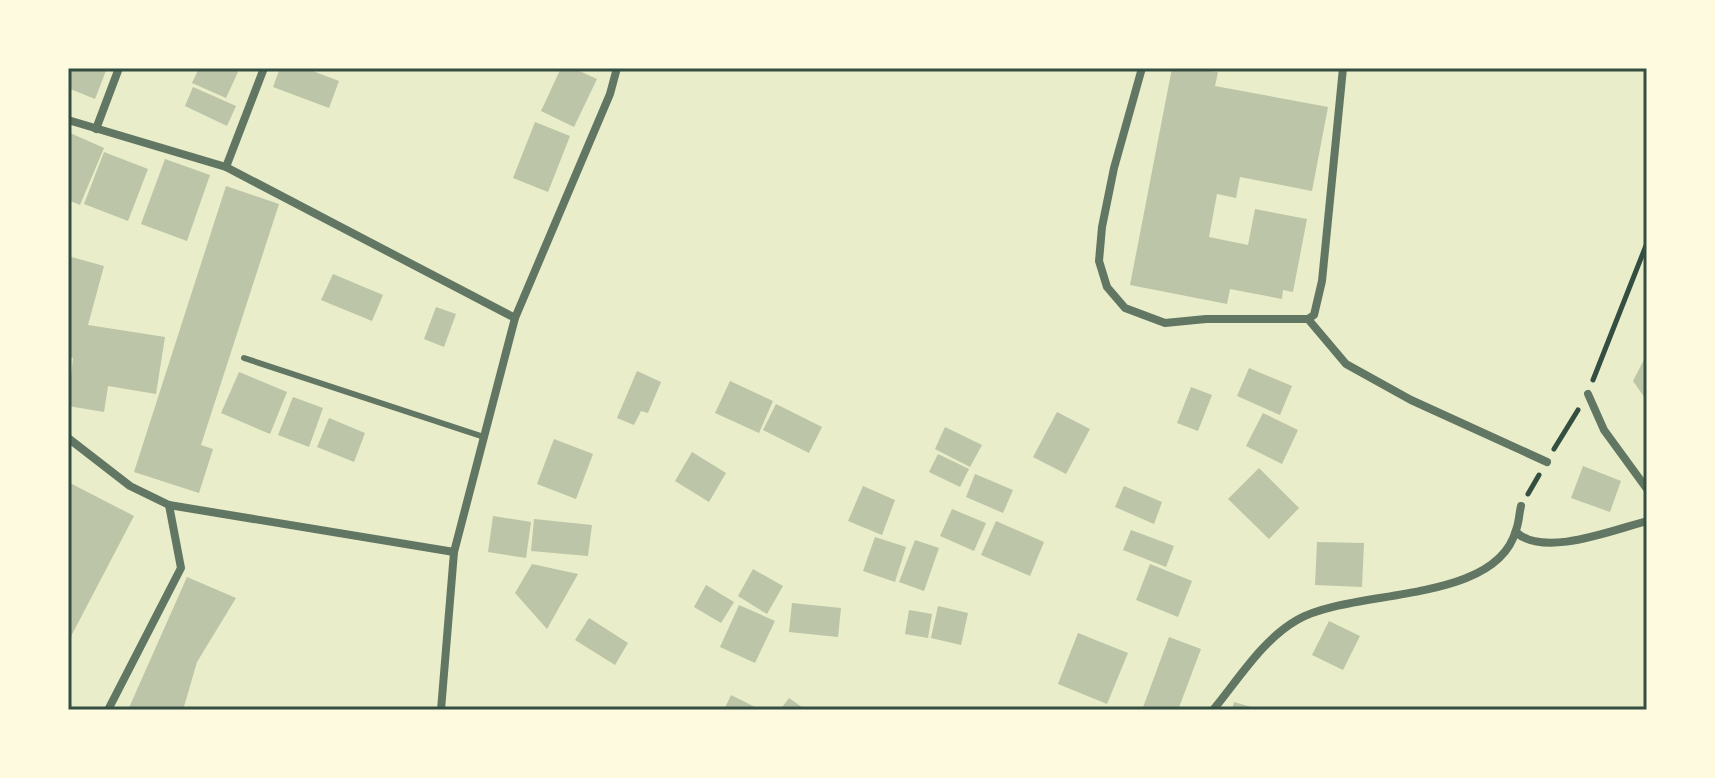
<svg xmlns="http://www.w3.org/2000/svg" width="1715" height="778" viewBox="0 0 1715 778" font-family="'Roboto Condensed',sans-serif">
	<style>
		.building { fill: #bcc5a7 }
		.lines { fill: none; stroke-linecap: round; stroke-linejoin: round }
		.path { stroke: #344e41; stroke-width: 5 }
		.service { stroke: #617663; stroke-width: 6 }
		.minor { stroke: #617663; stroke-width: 8 }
		.neatline { fill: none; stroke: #344e41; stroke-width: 3 }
	</style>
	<rect width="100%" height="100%" fill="#e9edc9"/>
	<!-- building -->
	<g class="building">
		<path d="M 68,68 L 107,68 L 95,99 L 68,88 Z"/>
		<path d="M 199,68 L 230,68 L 238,72 L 226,98 L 192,83 Z"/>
		<path d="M 280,68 L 305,68 L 339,81 L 329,108 L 273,87 Z"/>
		<path d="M 561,68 L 573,68 L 597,79 L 574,127 L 541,111 Z"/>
		<path d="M 1172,68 L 1218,72 L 1215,86 L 1328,107 L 1312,191 L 1240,177 L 1236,198 L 1217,194 L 1209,237 L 1248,245 L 1255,209 L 1307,219 L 1293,292 L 1283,290 L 1282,299 L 1230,289 L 1227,304 L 1130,285 Z"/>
		<path d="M 193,87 L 236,106 L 227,126 L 185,106 Z"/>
		<path d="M 535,122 L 570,136 L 548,192 L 513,178 Z"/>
		<path d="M 68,132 L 104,148 L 80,205 L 68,200 Z"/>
		<path d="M 104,152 L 148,169 L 128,221 L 84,204 Z"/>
		<path d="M 165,159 L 210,175 L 187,241 L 141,224 Z"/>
		<path d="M 226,186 L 279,204 L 201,445 L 213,449 L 199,493 L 134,472 Z"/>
		<path d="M 68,256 L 104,266 L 88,325 L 165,337 L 156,394 L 108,386 L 104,412 L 68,406 L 73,358 L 68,357 Z"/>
		<path d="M 333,274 L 383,295 L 372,321 L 321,300 Z"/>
		<path d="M 436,307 L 456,314 L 444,347 L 424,339 Z"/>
		<path d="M 1647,354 L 1647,401 L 1633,381 Z"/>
		<path d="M 1249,368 L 1292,386 L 1280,415 L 1237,396 Z"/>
		<path d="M 637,371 L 661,382 L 648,413 L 641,411 L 634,425 L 617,418 Z"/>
		<path d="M 239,372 L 287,392 L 270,434 L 221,413 Z"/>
		<path d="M 730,381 L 773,401 L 759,433 L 715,413 Z"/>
		<path d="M 1191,387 L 1212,395 L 1198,431 L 1177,423 Z"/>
		<path d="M 293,397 L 323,408 L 309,447 L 278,435 Z"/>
		<path d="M 776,404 L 822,427 L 809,453 L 763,430 Z"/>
		<path d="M 1057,412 L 1090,429 L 1066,474 L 1033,457 Z"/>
		<path d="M 1263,413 L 1298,430 L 1282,464 L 1246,446 Z"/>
		<path d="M 329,418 L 365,433 L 354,462 L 317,447 Z"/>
		<path d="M 945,427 L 982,445 L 970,467 L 935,449 Z"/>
		<path d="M 554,439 L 593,454 L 576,499 L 537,484 Z"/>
		<path d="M 692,452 L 726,473 L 709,502 L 675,481 Z"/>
		<path d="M 938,454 L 969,469 L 960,487 L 929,472 Z"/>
		<path d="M 1583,466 L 1621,481 L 1610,512 L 1571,498 Z"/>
		<path d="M 1259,468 L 1299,508 L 1269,539 L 1228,499 Z"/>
		<path d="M 975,474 L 1013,490 L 1003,513 L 966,497 Z"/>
		<path d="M 68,482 L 134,516 L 68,642 Z"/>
		<path d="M 863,486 L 895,500 L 882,535 L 848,521 Z"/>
		<path d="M 1124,486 L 1162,502 L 1154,524 L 1115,507 Z"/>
		<path d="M 952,509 L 986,523 L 974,551 L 940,536 Z"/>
		<path d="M 493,516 L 531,522 L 526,558 L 488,552 Z"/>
		<path d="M 534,519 L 592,525 L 588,556 L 531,551 Z"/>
		<path d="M 996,521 L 1044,542 L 1030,576 L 981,555 Z"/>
		<path d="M 1131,530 L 1174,546 L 1166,567 L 1123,550 Z"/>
		<path d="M 875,537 L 906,547 L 895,582 L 863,571 Z"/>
		<path d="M 915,540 L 939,548 L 924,591 L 899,582 Z"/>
		<path d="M 1317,542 L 1364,543 L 1362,587 L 1315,585 Z"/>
		<path d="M 532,564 L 578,574 L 547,629 L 515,593 Z"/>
		<path d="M 1150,564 L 1192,581 L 1178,617 L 1136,600 Z"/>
		<path d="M 753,569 L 783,586 L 767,614 L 738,596 Z"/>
		<path d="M 187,577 L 236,598 L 197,662 L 183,710 L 128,710 Z"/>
		<path d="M 706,585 L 734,602 L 721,623 L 694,607 Z"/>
		<path d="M 792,603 L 841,608 L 838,637 L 789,632 Z"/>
		<path d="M 739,605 L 775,621 L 755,663 L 720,647 Z"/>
		<path d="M 938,606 L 968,613 L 961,645 L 931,638 Z"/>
		<path d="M 909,610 L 932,614 L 928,638 L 905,634 Z"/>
		<path d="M 589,618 L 628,643 L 615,665 L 575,640 Z"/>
		<path d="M 1329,621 L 1360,636 L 1343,670 L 1312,655 Z"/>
		<path d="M 1078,633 L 1128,653 L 1107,704 L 1058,684 Z"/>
		<path d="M 1169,637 L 1201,649 L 1178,710 L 1142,710 Z"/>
		<path d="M 731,695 L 761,710 L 724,710 Z"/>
		<path d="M 789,698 L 806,710 L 780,710 Z"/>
		<path d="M 1234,702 L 1258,709 L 1258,710 L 1232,710 Z"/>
	</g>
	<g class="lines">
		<!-- path -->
		<g class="path">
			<path d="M 1593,380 L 1647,243"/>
			<path d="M 1554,449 L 1578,410"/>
			<path d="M 1528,494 L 1539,475"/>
		</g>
		<!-- service -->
		<path class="service" d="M 244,358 L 484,437"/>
		<!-- minor -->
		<g class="minor">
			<path d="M 1142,68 L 1114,168 L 1102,227 L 1099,261 L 1107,287 L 1125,308 L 1165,323 L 1206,319 L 1308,319 L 1314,315 L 1322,281 L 1343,68"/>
			<path d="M 68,120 L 226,167 L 515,318"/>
			<path d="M 96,129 L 119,68"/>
			<path d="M 226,167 L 264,68"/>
			<path d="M 1308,319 L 1346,364 L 1411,400 L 1547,462"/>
			<path d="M 1588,394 L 1604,430 L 1647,489"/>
			<path d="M 68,438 L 130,486 L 169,505 L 454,552"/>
			<path d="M 1516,532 C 1543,558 1613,530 1647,521"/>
			<path d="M 108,710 L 181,568 L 169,505"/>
			<path d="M 441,710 L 454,552 L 515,318 L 610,94 L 617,68"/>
			<path d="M 1213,710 C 1238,680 1262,640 1297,620 C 1351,588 1496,605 1516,530 C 1519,523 1519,514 1521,506"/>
		</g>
	</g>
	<!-- border -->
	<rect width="1715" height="778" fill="none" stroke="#fefae0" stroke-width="140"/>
	<rect x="70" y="70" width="1575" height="638" class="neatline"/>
</svg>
